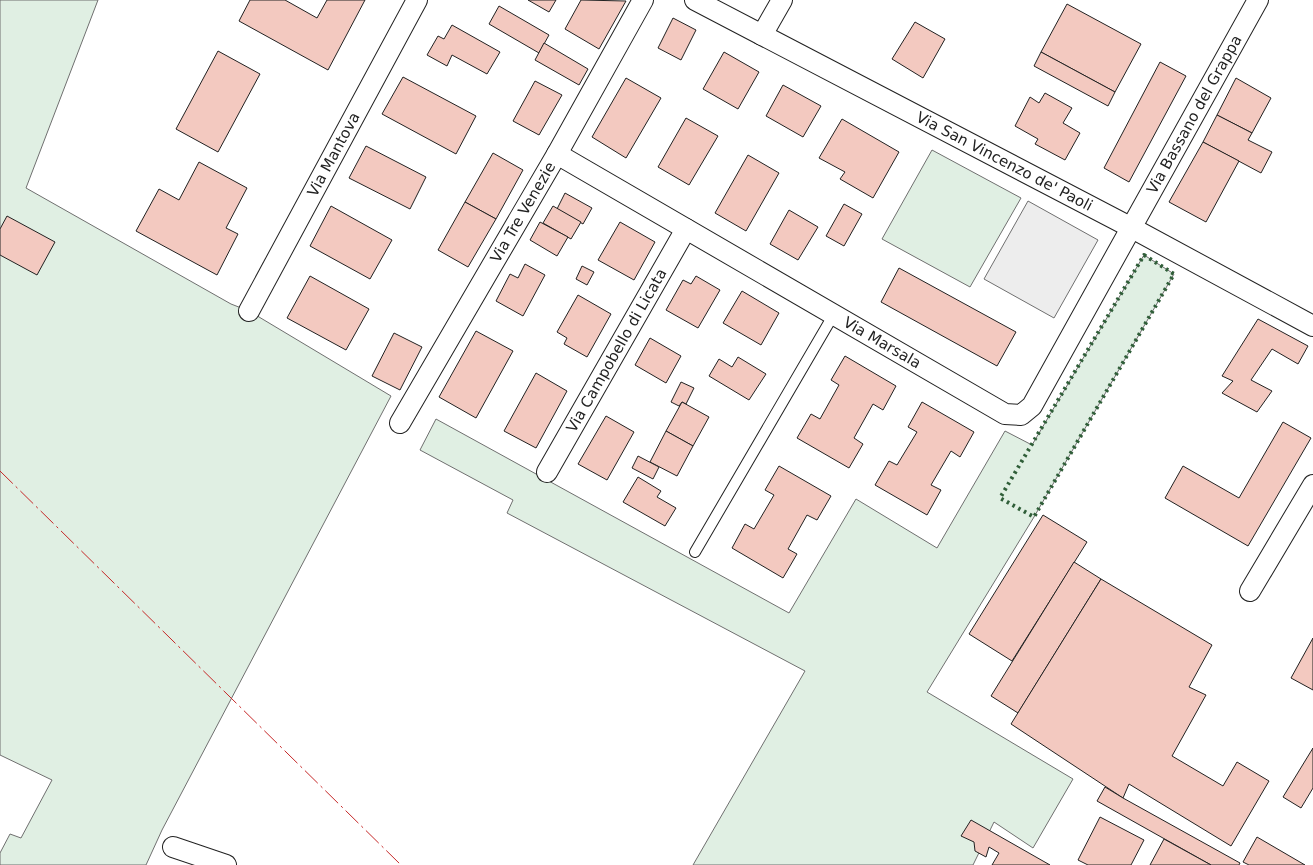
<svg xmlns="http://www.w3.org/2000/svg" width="1313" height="865" viewBox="0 0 1313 865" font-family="'DejaVu Sans',sans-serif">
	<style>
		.green { fill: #e0efe3; stroke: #6f6f6f }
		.parking { fill: #ededed; stroke: #6f6f6f }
		.building { fill: #f3c9c0; stroke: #222 }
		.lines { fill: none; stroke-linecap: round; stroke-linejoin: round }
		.service-casing { stroke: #222; stroke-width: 12 }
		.minor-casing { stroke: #222; stroke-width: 22 }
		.service { stroke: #fff; stroke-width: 10 }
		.minor { stroke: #fff; stroke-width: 20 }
		.hedge { stroke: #2f5e38; stroke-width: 4; stroke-dasharray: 2.5 4; stroke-linecap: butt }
		.power { stroke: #c62828; stroke-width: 1; stroke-dasharray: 18 4 2.5 4; stroke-linecap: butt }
		.labels { text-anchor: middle; stroke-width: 4; stroke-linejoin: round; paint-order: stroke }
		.street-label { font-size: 15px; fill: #222; stroke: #fff }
	</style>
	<rect width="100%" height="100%" fill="#fff"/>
	<!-- green -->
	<g class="green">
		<path d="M 0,0 L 98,0 L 26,188 L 231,304 L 249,311 L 391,396 L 162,830 L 146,865 L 0,865 L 0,853 L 10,834 L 21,838 L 52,780 L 0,755 Z"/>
		<path d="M 932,150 L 1021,198 L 970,287 L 882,239 Z"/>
		<path d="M 1144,255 L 1174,274 L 1034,517 L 927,692 L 1073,779 L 1033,848 L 994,822 L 973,865 L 693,865 L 805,671 L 507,513 L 513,500 L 420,450 L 436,419 L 789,613 L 856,499 L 937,548 L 1005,431 L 1032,445 Z"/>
	</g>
	<!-- parking -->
	<path class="parking" d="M 1028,201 L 1098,240 L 1054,318 L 984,279 Z"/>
	<!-- building -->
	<g class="building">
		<path d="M 250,0 L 285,0 L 317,18 L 327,0 L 365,0 L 328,70 L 239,21 Z"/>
		<path d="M 528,0 L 556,0 L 549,12 Z"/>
		<path d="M 581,0 L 626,1 L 599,49 L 565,29 Z"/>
		<path d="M 1067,4 L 1141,44 L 1115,92 L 1041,52 Z"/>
		<path d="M 499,6 L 549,35 L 539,53 L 489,24 Z"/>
		<path d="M 673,18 L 696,30 L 681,60 L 658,48 Z"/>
		<path d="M 915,22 L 945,39 L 923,78 L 892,59 Z"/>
		<path d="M 452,25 L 500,52 L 487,74 L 452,55 L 447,66 L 427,55 L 438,36 L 444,39 Z"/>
		<path d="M 544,43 L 588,69 L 579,85 L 535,60 Z"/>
		<path d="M 218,51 L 260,74 L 218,152 L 176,129 Z"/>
		<path d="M 724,52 L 759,72 L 738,109 L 703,89 Z"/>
		<path d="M 1041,52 L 1115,92 L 1108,106 L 1034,66 Z"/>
		<path d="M 1160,62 L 1186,76 L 1129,182 L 1104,168 Z"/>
		<path d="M 403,77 L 476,116 L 456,154 L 382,114 Z"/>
		<path d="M 626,78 L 661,98 L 626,158 L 592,137 Z"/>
		<path d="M 1236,78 L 1271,98 L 1252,133 L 1217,115 Z"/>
		<path d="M 535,81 L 562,95 L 539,135 L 513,121 Z"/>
		<path d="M 783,85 L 821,106 L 803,137 L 766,116 Z"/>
		<path d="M 1045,93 L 1072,108 L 1063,123 L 1080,133 L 1065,160 L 1035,144 L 1038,139 L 1015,126 L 1030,97 L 1039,103 Z"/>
		<path d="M 1217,115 L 1252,133 L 1248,140 L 1272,152 L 1261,173 L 1203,142 Z"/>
		<path d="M 686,118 L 718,136 L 689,185 L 658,167 Z"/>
		<path d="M 842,119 L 899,152 L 873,198 L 840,179 L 845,172 L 819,158 Z"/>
		<path d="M 1203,142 L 1239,161 L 1206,222 L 1169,202 Z"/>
		<path d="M 366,146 L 426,177 L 410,209 L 349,178 Z"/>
		<path d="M 493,153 L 523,170 L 496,219 L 465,202 Z"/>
		<path d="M 748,155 L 779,173 L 746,231 L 715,213 Z"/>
		<path d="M 199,162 L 247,188 L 226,228 L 238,234 L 217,275 L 136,231 L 159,189 L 179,200 Z"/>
		<path d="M 565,193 L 592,208 L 583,224 L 557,209 Z"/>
		<path d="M 465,202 L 496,219 L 468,267 L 438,250 Z"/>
		<path d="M 844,204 L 862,214 L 844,246 L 826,236 Z"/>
		<path d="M 331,206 L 392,240 L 370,279 L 310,246 Z"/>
		<path d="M 553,206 L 581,222 L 571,239 L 543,223 Z"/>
		<path d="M 789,210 L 818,227 L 798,260 L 770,244 Z"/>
		<path d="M 7,216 L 55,242 L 37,275 L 0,255 L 0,229 Z"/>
		<path d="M 540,222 L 568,237 L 557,256 L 530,240 Z"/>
		<path d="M 620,222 L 655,242 L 634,280 L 598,260 Z"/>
		<path d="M 525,264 L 545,275 L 523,316 L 496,301 L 510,274 L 518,278 Z"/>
		<path d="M 582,266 L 594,272 L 587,285 L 576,279 Z"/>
		<path d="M 899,268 L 1016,332 L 997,366 L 881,302 Z"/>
		<path d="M 310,276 L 369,309 L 346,350 L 287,318 Z"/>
		<path d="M 696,276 L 720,290 L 698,328 L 666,310 L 683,280 L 691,284 Z"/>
		<path d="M 742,291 L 779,313 L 761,345 L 723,323 Z"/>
		<path d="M 578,295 L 611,314 L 587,357 L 564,344 L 567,338 L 557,332 Z"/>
		<path d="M 1258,319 L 1308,346 L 1298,364 L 1272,349 L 1251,380 L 1272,391 L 1257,412 L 1222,393 L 1233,381 L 1222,376 Z"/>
		<path d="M 476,331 L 513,351 L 476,418 L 439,397 Z"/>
		<path d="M 394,333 L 422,347 L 400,390 L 372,376 Z"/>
		<path d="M 650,338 L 681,356 L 666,383 L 635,365 Z"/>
		<path d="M 845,356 L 896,386 L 883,410 L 873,404 L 854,438 L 863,444 L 849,468 L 797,438 L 811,414 L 820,419 L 839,385 L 831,380 Z"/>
		<path d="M 738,357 L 766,374 L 749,400 L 709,376 L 719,359 L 732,367 Z"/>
		<path d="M 536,373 L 567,391 L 536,448 L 504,431 Z"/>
		<path d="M 681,382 L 694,388 L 686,404 L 682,402 L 679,406 L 671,402 Z"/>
		<path d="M 682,402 L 709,417 L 693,446 L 666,431 Z"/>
		<path d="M 922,402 L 974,432 L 960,457 L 951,451 L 931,485 L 941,490 L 927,515 L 875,485 L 889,461 L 897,465 L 917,432 L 908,427 Z"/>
		<path d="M 606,416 L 634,432 L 607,480 L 578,464 Z"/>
		<path d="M 1283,422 L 1311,438 L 1248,546 L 1165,498 L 1183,466 L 1239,498 Z"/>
		<path d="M 666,431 L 693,446 L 677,476 L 650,462 Z"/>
		<path d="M 638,456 L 659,467 L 653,479 L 632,468 Z"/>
		<path d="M 779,466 L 831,496 L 817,520 L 807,515 L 788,549 L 797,554 L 783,578 L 732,548 L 745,524 L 754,529 L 774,495 L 765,490 Z"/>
		<path d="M 638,477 L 661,491 L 657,497 L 676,508 L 665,526 L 623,502 Z"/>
		<path d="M 1043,515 L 1087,542 L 1012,661 L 969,634 Z"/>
		<path d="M 1074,562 L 1101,579 L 1018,713 L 991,696 Z"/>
		<path d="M 1101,579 L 1212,645 L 1189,687 L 1206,695 L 1172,756 L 1223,786 L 1237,762 L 1269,781 L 1231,846 L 1129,784 L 1123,798 L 1011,724 Z"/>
		<path d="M 1313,638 L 1313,690 L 1291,678 Z"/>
		<path d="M 1313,748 L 1313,788 L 1301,808 L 1283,797 Z"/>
		<path d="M 1105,787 L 1123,798 L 1240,863 L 1239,865 L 1211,865 L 1097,801 Z"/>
		<path d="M 1100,817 L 1144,840 L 1131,865 L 1088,865 L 1078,860 Z"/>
		<path d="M 971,820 L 1050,865 L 992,865 L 999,853 L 989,847 L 986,857 L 975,851 L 974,842 L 961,836 Z"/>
		<path d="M 1257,837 L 1305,865 L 1249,865 L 1243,862 Z"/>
		<path d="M 1164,839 L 1211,865 L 1150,865 Z"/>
	</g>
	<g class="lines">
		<!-- service casing -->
		<g class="service-casing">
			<path id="service" d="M 695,552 L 834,314"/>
		</g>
		<!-- minor casing -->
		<g class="minor-casing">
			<g id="minor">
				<path id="s1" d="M 695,0 L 1132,228 L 1313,326"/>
				<path d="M 762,35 L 782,0"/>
				<path id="s2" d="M 557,154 L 1005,414 L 1021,415 L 1032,406 L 1258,0"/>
				<path id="s3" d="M 249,311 L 417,0"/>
				<path id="s4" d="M 400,423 L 557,154 L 643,0"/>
				<path id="s5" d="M 547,472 L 686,229"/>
				<path d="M 1250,591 L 1313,485"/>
				<path d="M 173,847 L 226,865"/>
			</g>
		</g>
		<!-- service -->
		<use href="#service" class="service"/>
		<!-- minor -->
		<use href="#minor" class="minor"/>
		<!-- hedge -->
		<path class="hedge" d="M 1144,255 L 1174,274 L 1034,517 L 1000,498 Z"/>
		<!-- power -->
		<path class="power" d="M 0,471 L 401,865"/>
	</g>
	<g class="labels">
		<!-- street labels -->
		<g class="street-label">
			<text dy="5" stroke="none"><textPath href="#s2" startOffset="882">Via Bassano del Grappa</textPath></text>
			<text dy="5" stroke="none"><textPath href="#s3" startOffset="178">Via Mantova</textPath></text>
			<text dy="5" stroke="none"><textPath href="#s1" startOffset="349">Via San Vincenzo de' Paoli</textPath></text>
			<text dy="5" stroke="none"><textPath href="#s4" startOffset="244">Via Tre Venezie</textPath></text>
			<text dy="5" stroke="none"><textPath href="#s2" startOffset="376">Via Marsala</textPath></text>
			<text dy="5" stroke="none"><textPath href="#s5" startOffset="140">Via Campobello di Licata</textPath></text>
		</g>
	</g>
</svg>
